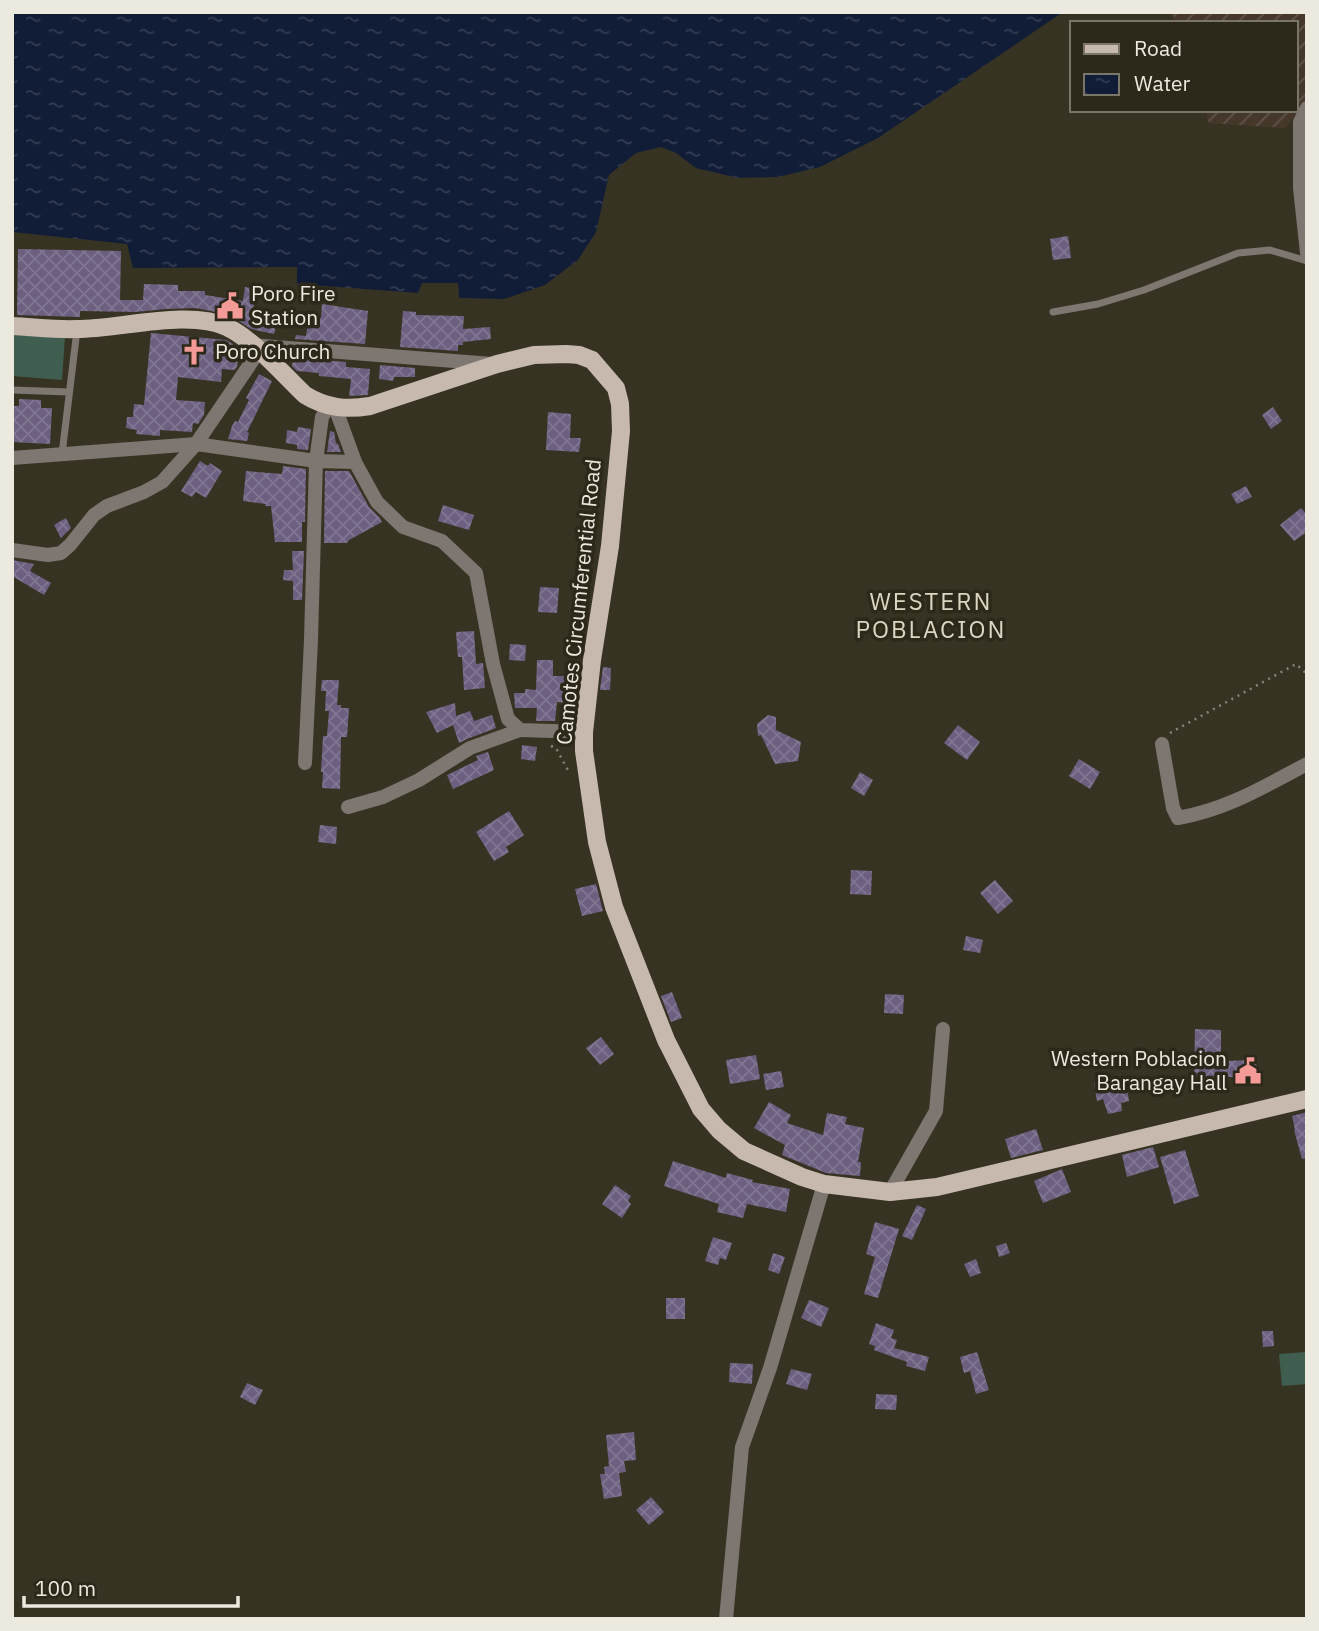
<svg xmlns="http://www.w3.org/2000/svg" width="1319" height="1631" viewBox="0 0 1319 1631" font-family="'IBM Plex Sans',sans-serif">
	<style>
		.industrial { fill: url(#industrial-furrows) }
		.park { fill: #405e4f }
		.water { fill: url(#water-ripples) }
		.building { fill: url(#building-cross-hatch) }
		.lines { fill: none; stroke-linecap: round; stroke-linejoin: round }
		.path { stroke: #888578; stroke-width: 2.5; stroke-dasharray: 2 5; stroke-linecap: butt }
		.lane { stroke: #7e7671; stroke-width: 7 }
		.street { stroke: #7e7671; stroke-width: 14 }
		.primary { stroke: #c8b9ae; stroke-width: 18 }
		.labels { text-anchor: middle; stroke-width: 7; stroke-linejoin: round; paint-order: stroke }
		.poi-label { font-size: 21px; fill: #ece9df; stroke: #2d291a; text-anchor: start }
		.street-label { font-size: 21px; fill: #ece9df; stroke: #2d291a }
		.quarter-label { font-size: 24px; letter-spacing: 2px; fill: #dbd6c2; stroke: #2d291a }
	</style>
	<defs>
		<pattern id="industrial-furrows" width="10" height="10" patternUnits="userSpaceOnUse" patternTransform="scale(1.75)"><rect width="10" height="10" fill="#46372b"/><path d="M-1 1l2-2M0 10L10 0M9 11l2-2" fill="none" stroke="#615449"/></pattern>
		<pattern id="water-ripples" width="26" height="14" patternUnits="userSpaceOnUse" patternTransform="scale(1.75)"><rect width="26" height="14" fill="#111c36"/><path d="M2 4q2-2 4 0t4 0M15 11q2-2 4 0t4 0" fill="none" stroke="#343d53"/></pattern>
		<pattern id="building-cross-hatch" width="8" height="8" patternUnits="userSpaceOnUse" patternTransform="scale(1.75)"><rect width="8" height="8" fill="#6c5f80"/><path d="M0 0l8 8M0 8l8-8" fill="none" stroke="#817692"/></pattern>
	</defs>
	<rect width="100%" height="100%" fill="#373323"/>
	<!-- industrial -->
	<path class="industrial" d="M 1172,12 L 1307,12 L 1307,97 L 1302,108 L 1285,128 L 1209,123 L 1205,110 L 1296,110 L 1296,23 L 1175,23 Z"/>
	<!-- park -->
	<g class="park">
		<path d="M 12,333 L 65,337 L 62,380 L 12,376 Z"/>
		<path d="M 1307,1352 L 1307,1384 L 1282,1386 L 1279,1354 Z"/>
	</g>
	<!-- water -->
	<path class="water" d="M 12,12 L 1063,12 L 878,138 L 820,167 L 778,177 L 738,178 L 696,168 L 676,153 L 661,147 L 636,153 L 609,175 L 596,232 L 578,260 L 545,285 L 504,299 L 459,298 L 458,283 L 422,283 L 418,293 L 297,284 L 297,267 L 133,268 L 127,244 L 12,232 Z"/>
	<!-- building -->
	<g class="building">
		<path d="M 1068,236 L 1071,258 L 1053,260 L 1050,239 Z"/>
		<path d="M 18,249 L 121,251 L 120,300 L 143,300 L 144,284 L 178,285 L 178,291 L 205,291 L 205,295 L 243,301 L 245,287 L 256,289 L 253,311 L 278,318 L 274,334 L 251,329 L 237,320 L 238,316 L 195,308 L 166,309 L 135,312 L 80,311 L 80,317 L 17,315 Z"/>
		<path d="M 322,304 L 368,311 L 365,344 L 295,339 L 296,335 L 306,336 L 309,316 L 321,318 Z"/>
		<path d="M 403,311 L 416,312 L 416,315 L 464,316 L 463,329 L 490,327 L 491,339 L 463,342 L 463,345 L 458,345 L 458,351 L 400,347 Z"/>
		<path d="M 151,333 L 226,340 L 239,348 L 237,367 L 234,370 L 222,369 L 221,382 L 178,377 L 176,400 L 205,402 L 204,415 L 198,424 L 193,423 L 192,432 L 160,430 L 160,436 L 136,434 L 137,430 L 126,428 L 127,417 L 133,417 L 134,404 L 144,405 Z"/>
		<path d="M 293,358 L 346,362 L 346,367 L 370,369 L 368,395 L 349,396 L 351,379 L 319,376 L 319,373 L 297,371 L 292,366 Z"/>
		<path d="M 380,365 L 415,368 L 415,377 L 394,377 L 393,381 L 379,379 Z"/>
		<path d="M 259,374 L 272,381 L 247,432 L 249,433 L 247,441 L 228,439 L 232,426 L 235,421 L 238,422 L 249,400 L 246,398 Z"/>
		<path d="M 19,399 L 41,400 L 41,408 L 52,408 L 50,444 L 12,442 L 12,406 L 19,406 Z"/>
		<path d="M 1273,407 L 1282,421 L 1271,429 L 1262,415 Z"/>
		<path d="M 548,412 L 571,414 L 570,438 L 581,438 L 579,452 L 546,450 Z"/>
		<path d="M 298,427 L 311,429 L 308,450 L 297,449 L 297,445 L 286,443 L 287,430 L 297,432 Z"/>
		<path d="M 330,431 L 334,432 L 336,443 L 338,444 L 341,452 L 327,452 Z"/>
		<path d="M 200,461 L 208,466 L 210,463 L 222,471 L 206,498 L 196,492 L 192,497 L 181,491 Z"/>
		<path d="M 283,466 L 306,469 L 305,522 L 302,522 L 302,542 L 275,542 L 271,506 L 265,506 L 266,504 L 243,501 L 246,471 L 282,474 Z"/>
		<path d="M 325,471 L 349,471 L 369,507 L 379,517 L 382,522 L 349,540 L 347,543 L 324,543 Z"/>
		<path d="M 1246,486 L 1252,497 L 1237,504 L 1231,494 Z"/>
		<path d="M 443,505 L 474,515 L 469,530 L 438,521 Z"/>
		<path d="M 1301,508 L 1307,515 L 1307,532 L 1294,541 L 1280,525 Z"/>
		<path d="M 66,518 L 71,528 L 61,538 L 54,525 Z"/>
		<path d="M 292,551 L 304,551 L 302,600 L 293,600 L 293,581 L 283,580 L 284,570 L 293,570 Z"/>
		<path d="M 12,560 L 34,564 L 30,571 L 51,583 L 44,595 L 12,576 Z"/>
		<path d="M 540,587 L 559,588 L 557,613 L 538,612 Z"/>
		<path d="M 474,631 L 476,664 L 483,663 L 485,688 L 464,690 L 462,657 L 458,657 L 456,632 Z"/>
		<path d="M 510,644 L 526,645 L 525,661 L 509,660 Z"/>
		<path d="M 537,660 L 553,660 L 553,676 L 567,676 L 566,703 L 557,702 L 555,721 L 536,721 L 537,708 L 515,708 L 514,693 L 525,693 L 525,689 L 536,690 Z"/>
		<path d="M 603,667 L 611,668 L 610,690 L 600,690 Z"/>
		<path d="M 322,680 L 339,680 L 337,705 L 341,705 L 341,708 L 349,708 L 347,737 L 341,737 L 340,789 L 322,788 L 323,772 L 321,772 L 323,736 L 327,736 L 329,711 L 325,711 L 326,691 L 321,691 Z"/>
		<path d="M 455,703 L 456,716 L 470,711 L 474,721 L 492,715 L 496,728 L 467,739 L 459,743 L 453,725 L 437,733 L 426,712 Z"/>
		<path d="M 768,715 L 776,717 L 776,730 L 801,742 L 798,761 L 775,764 L 761,735 L 758,736 L 757,724 Z"/>
		<path d="M 958,725 L 980,742 L 967,760 L 944,743 Z"/>
		<path d="M 522,745 L 537,747 L 535,761 L 521,759 Z"/>
		<path d="M 488,752 L 494,770 L 453,789 L 447,775 L 478,760 L 476,756 Z"/>
		<path d="M 1079,759 L 1100,772 L 1090,789 L 1069,776 Z"/>
		<path d="M 860,772 L 873,780 L 864,796 L 851,788 Z"/>
		<path d="M 509,811 L 524,835 L 506,847 L 509,852 L 494,861 L 476,832 Z"/>
		<path d="M 320,825 L 337,827 L 336,844 L 318,842 Z"/>
		<path d="M 851,870 L 872,871 L 871,895 L 850,894 Z"/>
		<path d="M 995,880 L 1013,901 L 998,914 L 980,893 Z"/>
		<path d="M 596,884 L 603,911 L 582,916 L 575,889 Z"/>
		<path d="M 966,936 L 983,940 L 980,953 L 963,950 Z"/>
		<path d="M 672,992 L 682,1018 L 671,1022 L 661,996 Z"/>
		<path d="M 885,994 L 904,995 L 903,1014 L 884,1013 Z"/>
		<path d="M 1195,1029 L 1221,1030 L 1221,1061 L 1256,1060 L 1257,1082 L 1240,1083 L 1240,1077 L 1194,1077 Z"/>
		<path d="M 601,1037 L 614,1054 L 600,1065 L 586,1048 Z"/>
		<path d="M 756,1055 L 760,1079 L 730,1084 L 726,1060 Z"/>
		<path d="M 781,1071 L 784,1087 L 766,1090 L 763,1074 Z"/>
		<path d="M 1125,1078 L 1129,1101 L 1121,1103 L 1122,1111 L 1108,1114 L 1103,1099 L 1097,1101 L 1094,1083 Z"/>
		<path d="M 769,1102 L 791,1115 L 787,1123 L 823,1135 L 827,1113 L 847,1117 L 845,1124 L 864,1128 L 858,1162 L 861,1162 L 860,1176 L 826,1173 L 782,1155 L 785,1145 L 754,1128 Z"/>
		<path d="M 1307,1112 L 1307,1158 L 1302,1159 L 1294,1130 L 1295,1130 L 1292,1116 Z"/>
		<path d="M 1036,1129 L 1043,1150 L 1011,1158 L 1005,1139 Z"/>
		<path d="M 1153,1147 L 1159,1167 L 1127,1177 L 1122,1155 Z"/>
		<path d="M 1185,1150 L 1199,1196 L 1174,1204 L 1160,1157 Z"/>
		<path d="M 673,1161 L 726,1178 L 727,1173 L 753,1180 L 752,1182 L 790,1189 L 786,1212 L 747,1204 L 743,1218 L 717,1212 L 719,1204 L 664,1186 Z"/>
		<path d="M 1062,1169 L 1071,1192 L 1043,1203 L 1034,1181 Z"/>
		<path d="M 615,1185 L 631,1196 L 628,1201 L 631,1204 L 622,1218 L 602,1204 Z"/>
		<path d="M 917,1205 L 926,1209 L 912,1240 L 902,1236 Z"/>
		<path d="M 875,1222 L 899,1229 L 878,1298 L 864,1294 L 875,1257 L 866,1254 Z"/>
		<path d="M 713,1237 L 732,1243 L 726,1260 L 720,1258 L 718,1265 L 705,1261 Z"/>
		<path d="M 1006,1243 L 1010,1253 L 999,1257 L 996,1246 Z"/>
		<path d="M 773,1253 L 785,1257 L 779,1274 L 768,1270 Z"/>
		<path d="M 976,1259 L 981,1273 L 970,1277 L 964,1264 Z"/>
		<rect x="666" y="1298" width="19" height="21"/>
		<path d="M 809,1300 L 829,1308 L 821,1327 L 801,1318 Z"/>
		<path d="M 876,1323 L 894,1330 L 891,1338 L 897,1340 L 894,1348 L 929,1357 L 925,1371 L 906,1366 L 907,1362 L 874,1350 L 875,1346 L 869,1344 Z"/>
		<path d="M 1262,1331 L 1273,1331 L 1274,1346 L 1263,1347 Z"/>
		<path d="M 977,1352 L 989,1390 L 976,1394 L 970,1371 L 964,1373 L 960,1357 Z"/>
		<path d="M 730,1363 L 753,1364 L 752,1384 L 729,1382 Z"/>
		<path d="M 791,1369 L 812,1374 L 807,1390 L 786,1384 Z"/>
		<path d="M 247,1383 L 263,1390 L 255,1405 L 240,1397 Z"/>
		<path d="M 876,1394 L 897,1395 L 896,1410 L 875,1409 Z"/>
		<path d="M 634,1432 L 636,1460 L 624,1461 L 626,1472 L 619,1473 L 622,1496 L 604,1499 L 600,1474 L 605,1474 L 604,1467 L 609,1466 L 606,1435 Z"/>
		<path d="M 651,1497 L 664,1512 L 649,1525 L 636,1510 Z"/>
	</g>
	<g class="lines">
		<!-- path -->
		<g class="path">
			<path d="M 1170,733 L 1296,664 L 1307,674"/>
			<path d="M 551,746 L 556,748 L 570,774"/>
		</g>
		<!-- lane -->
		<g class="lane">
			<path d="M 1053,312 L 1098,304 L 1144,290 L 1238,253 L 1270,250 L 1307,261"/>
			<path d="M 12,390 L 69,392"/>
			<path d="M 62,454 L 77,330"/>
		</g>
		<!-- street -->
		<g class="street">
			<path d="M 1307,108 L 1300,122 L 1300,188 L 1307,253"/>
			<path d="M 252,345 L 492,364"/>
			<path d="M 335,407 L 355,462"/>
			<path d="M 12,458 L 196,444 L 316,461 L 322,417 L 329,406"/>
			<path d="M 12,550 L 48,555 L 61,553 L 70,545 L 94,515 L 107,506 L 144,492 L 162,482 L 196,444 L 259,351"/>
			<path d="M 1162,744 L 1173,808 L 1178,818 C 1228,809 1263,787 1307,764"/>
			<path d="M 305,763 L 311,640 L 316,461 L 355,462 L 377,502 L 403,527 L 442,541 L 476,573 L 493,664 L 508,719 L 520,730 L 584,732"/>
			<path d="M 348,807 L 383,797 L 419,780 L 470,748 L 520,730"/>
			<path d="M 890,1192 L 936,1111 L 943,1029"/>
			<path d="M 726,1619 L 742,1447 L 770,1368 L 824,1184"/>
		</g>
		<!-- primary -->
		<path class="primary" d="M 12,326 C 34,327 56,330 77,329 C 120,329 189,309 227,327 C 254,340 283,374 305,395 C 326,408 346,410 370,406 L 497,364 L 534,355 L 566,354 L 579,355 L 592,360 L 616,388 L 620,404 L 621,431 L 610,546 L 592,660 L 584,732 L 584,751 L 597,842 L 614,907 L 666,1040 L 701,1109 L 719,1130 L 744,1151 L 802,1177 L 824,1184 L 890,1192 L 937,1187 L 1307,1099"/>
	</g>
	<!-- icons -->
	<defs>
		<g id="civic-bare" transform="scale(2.1)"><path d="M-.6-6.5H3V-4.5H.6V-3L4-1V1h2V6H-6V1h2V-1L-.6-3ZM-1.2 2.5V6h2.4V2.5Z" fill="#f59b97" stroke="#2d291a" stroke-width="2.5" paint-order="stroke"/></g>
		<g id="church-bare" transform="scale(2.1)"><path d="M-1.2-6h2.4v3.5h3.3v2.4h-3.3V6h-2.4V-.1h-3.3v-2.4h3.3Z" fill="#f59b97" stroke="#2d291a" stroke-width="2.5" paint-order="stroke"/></g>
	</defs>
	<g fill-rule="evenodd">
		<use href="#civic-bare" x="230" y="306"/>
		<use href="#church-bare" x="194" y="352"/>
		<use href="#civic-bare" x="1248" y="1071"/>
	</g>
	<g class="labels">
		<!-- poi labels -->
		<g class="poi-label">
			<text x="251" y="301">Poro Fire<tspan x="251" dy="24">Station</tspan></text>
			<text x="215" y="359">Poro Church</text>
			<text x="1227" y="1066" text-anchor="end">Western Poblacion<tspan x="1227" dy="24">Barangay Hall</tspan></text>
		</g>
		<!-- street labels -->
		<g class="street-label">
			<text transform="translate(579 602) rotate(-84)" y="7">Camotes Circumferential Road</text>
		</g>
		<!-- quarter labels -->
		<g class="quarter-label">
			<text x="931" y="610">WESTERN<tspan x="931" dy="28">POBLACION</tspan></text>
		</g>
	</g>
	<!-- border -->
	<rect width="1319" height="1631" fill="none" stroke="#ece9df" stroke-width="28"/>
	<!-- legend -->
	<rect x="1070" y="21" width="228" height="91" fill="#2d291a" stroke="#797669" stroke-width="2"/>
	<rect x="1084" y="44" width="35" height="10" fill="#c8b9ae" stroke="#797669" stroke-width="2"/>
	<text x="1134" y="56" font-size="21" fill="#ece9df">Road</text>
	<rect x="1084" y="74" width="35" height="21" fill="url(#water-ripples)" stroke="#797669" stroke-width="2"/>
	<text x="1134" y="91" font-size="21" fill="#ece9df">Water</text>
	<!-- scale -->
	<path d="M24 1596v10h214v-10" fill="none" stroke="#ece9df" stroke-width="3.5"/>
	<text x="35" y="1596" font-size="21" fill="#ece9df" stroke="#2d291a" stroke-width="5" paint-order="stroke">100 m</text>
</svg>
